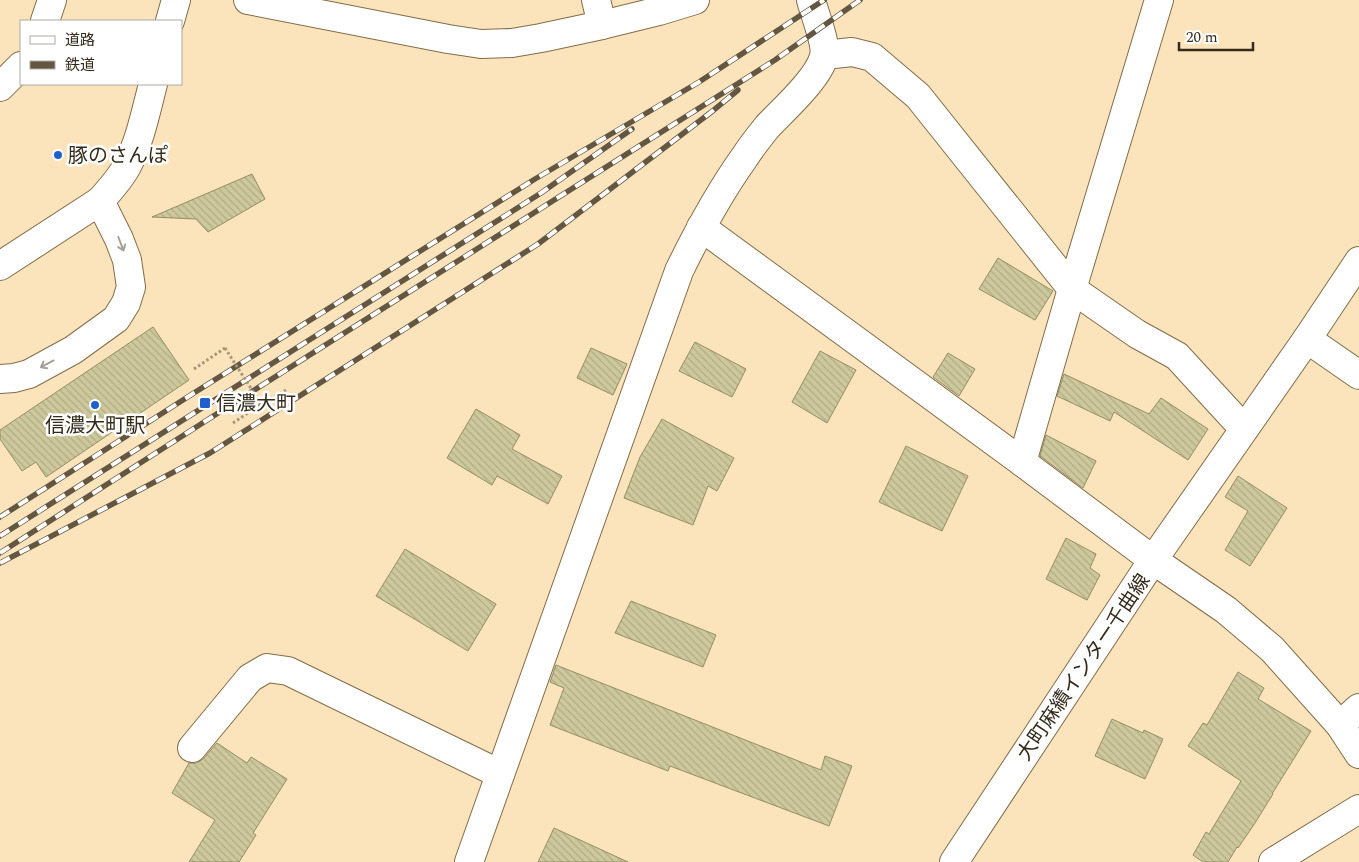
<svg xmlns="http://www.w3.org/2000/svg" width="1359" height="862" viewBox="0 0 1359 862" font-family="Spectral,'Noto Sans JP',serif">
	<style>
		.building { fill: url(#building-back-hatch); stroke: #948e65 }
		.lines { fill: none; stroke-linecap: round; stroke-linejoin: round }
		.minor-casing { stroke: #826d49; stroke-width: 30 }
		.major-casing { stroke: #826d49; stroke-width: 30 }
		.path { stroke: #a79678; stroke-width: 3; stroke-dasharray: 2.5 2.5; stroke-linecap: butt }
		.minor { stroke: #fff; stroke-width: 28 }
		.major { stroke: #fff; stroke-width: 28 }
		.rail-casing { stroke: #645742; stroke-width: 5.5 }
		.rail { stroke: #fff; stroke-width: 4; stroke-dasharray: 11; stroke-linecap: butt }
		.path-bridge { stroke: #a79678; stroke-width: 3; stroke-dasharray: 2.5 2.5; stroke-linecap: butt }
		.oneway { stroke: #a4a098 }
		.poi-dot { fill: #1f60cc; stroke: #fff; stroke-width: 2 }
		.labels { text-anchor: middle; stroke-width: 5; stroke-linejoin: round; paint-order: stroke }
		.poi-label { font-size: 20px; fill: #342b1b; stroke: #fff; text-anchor: start }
		.street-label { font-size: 20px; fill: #342b1b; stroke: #fff }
	</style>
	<defs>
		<pattern id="building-back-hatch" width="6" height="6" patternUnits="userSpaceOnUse" patternTransform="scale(1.25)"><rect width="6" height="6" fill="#cec89d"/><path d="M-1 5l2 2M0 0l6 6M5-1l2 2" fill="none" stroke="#b2ac87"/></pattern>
	</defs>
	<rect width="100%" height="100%" fill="#fbe3bc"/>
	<!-- building -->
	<g class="building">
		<path d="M 252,174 L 265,199 L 208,232 L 196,219 L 152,217 Z"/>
		<path d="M 998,258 L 1053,291 L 1035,320 L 979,289 Z"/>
		<path d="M 153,327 L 189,380 L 46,477 L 36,462 L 22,471 L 0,439 L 0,430 Z"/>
		<path d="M 695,342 L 746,369 L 732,397 L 679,371 Z"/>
		<path d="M 591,348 L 627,364 L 613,395 L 577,378 Z"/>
		<path d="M 820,351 L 856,370 L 827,423 L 792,402 Z"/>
		<path d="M 948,353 L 975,369 L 959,396 L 933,377 Z"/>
		<path d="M 1064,374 L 1149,414 L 1161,398 L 1208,429 L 1188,460 L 1114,412 L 1110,421 L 1057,396 Z"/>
		<path d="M 476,409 L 520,435 L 512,449 L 562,476 L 548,504 L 497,476 L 492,485 L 447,458 Z"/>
		<path d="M 662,419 L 734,458 L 717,491 L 708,486 L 693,525 L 624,498 L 640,457 Z"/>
		<path d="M 1046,435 L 1096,461 L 1083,488 L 1040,456 Z"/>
		<path d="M 906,446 L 968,476 L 942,531 L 879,502 Z"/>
		<path d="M 1238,476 L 1287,508 L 1250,566 L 1225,550 L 1248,511 L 1225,497 Z"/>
		<path d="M 1066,538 L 1096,554 L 1090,568 L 1100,575 L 1087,600 L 1046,579 Z"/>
		<path d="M 405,549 L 496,604 L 468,651 L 376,596 Z"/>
		<path d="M 631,601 L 716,635 L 703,667 L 615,633 Z"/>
		<path d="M 556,665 L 821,770 L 825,756 L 852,766 L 829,826 L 670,766 L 668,771 L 550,725 L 564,688 L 550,682 Z"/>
		<path d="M 1238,672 L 1264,688 L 1258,699 L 1311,731 L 1272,794 L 1273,794 L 1255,823 L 1238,848 L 1237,847 L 1228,862 L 1203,862 L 1193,855 L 1206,832 L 1209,834 L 1241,781 L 1188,746 L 1203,723 L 1207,725 Z"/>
		<path d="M 1112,719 L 1143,733 L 1144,730 L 1163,739 L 1145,779 L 1095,756 Z"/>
		<path d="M 217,743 L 247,763 L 251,757 L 287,779 L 253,833 L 256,835 L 239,862 L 189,862 L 215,820 L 172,793 L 189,763 L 197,763 L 204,758 Z"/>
		<path d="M 554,828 L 628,862 L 538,862 Z"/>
	</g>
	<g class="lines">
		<!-- minor casing -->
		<g class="minor-casing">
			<g id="minor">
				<path d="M 248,0 L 448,39 L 481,44 L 512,43 L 541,38 L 602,25 L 659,11 L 695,0"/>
				<path d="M 596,0 L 602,25"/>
				<path d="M 45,21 L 52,0"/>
				<path d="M 825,55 L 852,52 L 872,57 L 918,96 L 1072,289 L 1137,334 L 1177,356 L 1244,429"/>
				<path d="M 0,87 L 21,66"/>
				<path d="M 701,227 L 1022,462 L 1153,560 L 1307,339 L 1359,261"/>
				<path d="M 0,266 L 100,201 L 119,239 L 127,260 L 131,287 L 126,303 L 116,319 L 73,350 L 29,374 L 14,378 L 0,379"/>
				<path d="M 1307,339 L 1359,375"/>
				<path d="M 1022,462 L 1072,289 L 1159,0"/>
				<path d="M 1340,725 L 1359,708"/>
				<path d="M 192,748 L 250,678 L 267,668 L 288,671 L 500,774"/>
				<path d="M 469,862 L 679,271 C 698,232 719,193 744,158 C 751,147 759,137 767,127 C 783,110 819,78 824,56 C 827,45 814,12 811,0"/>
				<path d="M 1273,862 L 1359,809"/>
			</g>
		</g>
		<!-- major casing -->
		<g class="major-casing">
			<g id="major">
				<path d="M 170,21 L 176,0"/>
				<path d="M 100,201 C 110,190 120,179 127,166 C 140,141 146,111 153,84"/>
				<path d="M 954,862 L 1153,560 L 1226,610 L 1272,649 L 1340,725 L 1359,754"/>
			</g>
		</g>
		<!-- path -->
		<g class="path">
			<path d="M 194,369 L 225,348"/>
			<path d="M 233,423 L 261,404 L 288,389"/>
		</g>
		<!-- minor -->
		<use href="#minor" class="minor"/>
		<!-- major -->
		<use href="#major" class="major"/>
		<!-- rail casing -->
		<g class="rail-casing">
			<g id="rail">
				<path d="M 0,517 L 197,391 L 535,179 L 699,82 L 824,0"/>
				<path d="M 0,536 L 541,193 L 632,129"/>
				<path d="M 0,553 L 215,415 L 775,60 L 860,0"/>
				<path d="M 0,563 L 210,453 L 538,244 L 710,113 L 738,90"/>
			</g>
		</g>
		<!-- rail -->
		<use href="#rail" class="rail"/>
		<!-- path-bridge -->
		<path class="path-bridge" d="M 225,348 L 261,404"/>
	</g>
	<!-- one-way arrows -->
	<defs><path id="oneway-shaft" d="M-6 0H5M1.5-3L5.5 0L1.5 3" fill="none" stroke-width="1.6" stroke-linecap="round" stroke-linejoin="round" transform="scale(1.25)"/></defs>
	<g class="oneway">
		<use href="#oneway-shaft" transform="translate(121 244) rotate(69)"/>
		<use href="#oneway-shaft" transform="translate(47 364) rotate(152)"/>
	</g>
	<!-- markers -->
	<g class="poi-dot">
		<circle cx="58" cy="155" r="5"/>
		<rect x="199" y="397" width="12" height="12" rx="2.5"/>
		<circle cx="95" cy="405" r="5"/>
	</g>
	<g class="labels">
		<!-- poi labels -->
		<g class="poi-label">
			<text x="68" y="162">豚のさんぽ</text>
			<text x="216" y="410">信濃大町</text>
			<text x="95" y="432" text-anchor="middle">信濃大町駅</text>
		</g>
		<!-- street labels -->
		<g class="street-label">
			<text transform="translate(1083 667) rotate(-56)" y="7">大町麻績インター千曲線</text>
		</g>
	</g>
	<!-- legend -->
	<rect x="20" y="20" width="162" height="65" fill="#ffffff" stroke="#aeaaa4"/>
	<rect x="30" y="36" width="25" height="8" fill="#ffffff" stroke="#aeaaa4"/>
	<text x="65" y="45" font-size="15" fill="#342b1b">道路</text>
	<rect x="30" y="61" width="25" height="8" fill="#645742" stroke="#aeaaa4"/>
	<text x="65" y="70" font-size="15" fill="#342b1b">鉄道</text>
	<!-- scale -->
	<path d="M1179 42v8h74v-8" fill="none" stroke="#342b1b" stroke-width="2.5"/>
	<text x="1186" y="42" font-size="15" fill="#342b1b" stroke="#ffffff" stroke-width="4" paint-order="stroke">20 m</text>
</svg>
